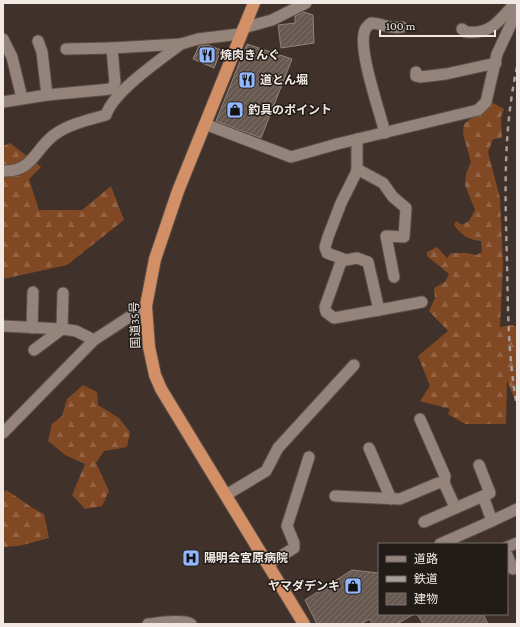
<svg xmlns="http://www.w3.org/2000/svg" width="520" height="627" viewBox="0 0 520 627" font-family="'Crimson Pro','Noto Sans JP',serif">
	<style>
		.forest { fill: url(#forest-firs) }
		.building { fill: url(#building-hatch); stroke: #928278 }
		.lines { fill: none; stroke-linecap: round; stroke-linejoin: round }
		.minor-casing { stroke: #5b5049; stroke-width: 13 }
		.highway-casing { stroke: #5b5049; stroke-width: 14 }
		.minor { stroke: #94847b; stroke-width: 11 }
		.highway { stroke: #d38f65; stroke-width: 12 }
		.rail { stroke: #a99e98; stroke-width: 2.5; stroke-dasharray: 5 5; stroke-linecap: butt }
		.labels { text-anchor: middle; stroke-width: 3; stroke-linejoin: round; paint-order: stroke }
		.poi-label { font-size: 12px; font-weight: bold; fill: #f2e9e4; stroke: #221c18; text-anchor: start }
		.street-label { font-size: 12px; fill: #f2e9e4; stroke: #221c18 }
	</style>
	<defs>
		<pattern id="forest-firs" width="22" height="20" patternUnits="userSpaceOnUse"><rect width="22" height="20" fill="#804924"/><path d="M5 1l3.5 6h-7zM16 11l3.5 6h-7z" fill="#926344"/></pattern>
		<pattern id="building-hatch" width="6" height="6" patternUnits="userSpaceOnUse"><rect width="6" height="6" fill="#685950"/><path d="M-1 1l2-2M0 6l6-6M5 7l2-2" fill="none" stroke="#7e7169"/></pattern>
	</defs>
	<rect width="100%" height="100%" fill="#40322a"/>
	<!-- forest -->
	<g class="forest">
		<path d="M 491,102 L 504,109 L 501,117 L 502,138 L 493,139 L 488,152 L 500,198 L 503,264 L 500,327 L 512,325 L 517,327 L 517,405 L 507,380 L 506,424 L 465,424 L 448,414 L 450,409 L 420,401 L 430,386 L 418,356 L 448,331 L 429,311 L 435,298 L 434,288 L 445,282 L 449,274 L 427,256 L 427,252 L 437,247 L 447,258 L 451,253 L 467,253 L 476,255 L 482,252 L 481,241 C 469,240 461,235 454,225 L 456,221 L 462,225 L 469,221 L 475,210 L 465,185 L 466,174 L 471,162 L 463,134 L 464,124 Z"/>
		<path d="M 10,143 L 41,167 L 29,179 L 39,210 L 82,210 L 111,186 L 124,220 L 67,265 L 3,279 L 3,146 Z"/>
		<path d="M 83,385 L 97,392 L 98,405 L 119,418 L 130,432 L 127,447 L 104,451 L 96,463 L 109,491 L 102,506 L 85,509 L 72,495 L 85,464 L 65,455 L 48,441 L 52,424 L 62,416 L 67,399 Z"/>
		<path d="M 6,490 C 20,498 30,508 44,514 L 49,538 L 19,546 L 3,547 L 3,493 Z"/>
	</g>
	<!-- building -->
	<g class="building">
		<path d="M 304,12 L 313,15 L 314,43 L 281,48 L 278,25 L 295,23 L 295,16 Z"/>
		<path d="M 247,44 L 292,59 L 261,138 L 216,121 Z"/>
		<path d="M 208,45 L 221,50 L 214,68 L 193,59 L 199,46 Z"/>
		<path d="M 352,570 L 379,573 L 379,614 L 414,614 L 397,624 L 373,624 L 369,619 L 361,624 L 317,624 L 305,600 Z"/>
		<path d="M 417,614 L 483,614 L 488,624 L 423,624 Z"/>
	</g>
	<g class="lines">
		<!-- minor casing -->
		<g class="minor-casing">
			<g id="minor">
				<path d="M 243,28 L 272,20 L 306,3"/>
				<path d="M 462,29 L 466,32 C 491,35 500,20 515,3"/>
				<path d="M 3,39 L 12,57 L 22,98"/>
				<path d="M 38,41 L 42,52 L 47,95"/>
				<path d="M 66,49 L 112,48"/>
				<path d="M 416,72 L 416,76 L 420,77 L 446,74 L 496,63"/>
				<path d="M 3,102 L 47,95 L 111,89 L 115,83 L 112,48 L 181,44 L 198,39 L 240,34"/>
				<path d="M 205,124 L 291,157 L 337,144 L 478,110 L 486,102 L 497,54 L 517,11"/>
				<path d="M 385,133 C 380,112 357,48 365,30 C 366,27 369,25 371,23 C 382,23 391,30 402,27"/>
				<path d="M 357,139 L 357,171 L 341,203 L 328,237 L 325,247 L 327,253 L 346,260 L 357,258 L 368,262 L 379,310 L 422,302"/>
				<path d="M 357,169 L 383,183 L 393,197 L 406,208 L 404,237 L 386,236 L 394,277"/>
				<path d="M 3,171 C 33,172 34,150 54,135 C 69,124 88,120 106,115 C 114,91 160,60 181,44"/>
				<path d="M 342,259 L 325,307 L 326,312 L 334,318 L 379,310"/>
				<path d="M 3,326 L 62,329 L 76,331 L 94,340"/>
				<path d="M 32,328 L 33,292"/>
				<path d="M 34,350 L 62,329 L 63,293"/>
				<path d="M 420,419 L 445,476 L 444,483 L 455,507"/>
				<path d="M 3,433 L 94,340 L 146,306"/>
				<path d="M 369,448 L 391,499"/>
				<path d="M 479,465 L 490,493 L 483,496"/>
				<path d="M 226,495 L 266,471 L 278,448 L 354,365"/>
				<path d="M 335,496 L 400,499 L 438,483 L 444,483"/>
				<path d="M 424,522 L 483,496 L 492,521 L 517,509"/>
				<path d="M 440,544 L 492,521"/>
				<path d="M 507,547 L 517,543"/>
				<path d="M 507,555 L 513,569"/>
				<path d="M 268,564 L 294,548 L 294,543 L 287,526 L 309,457"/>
				<path d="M 148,624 C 158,623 183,619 191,624"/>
			</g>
		</g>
		<!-- highway casing -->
		<g class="highway-casing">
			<path id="highway" d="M 254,3 L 178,191 L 155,259 L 146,306 L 149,347 L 155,375 L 161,389 L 304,624"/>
		</g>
		<!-- minor -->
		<use href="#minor" class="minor"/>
		<!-- highway -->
		<use href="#highway" class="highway"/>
		<!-- rail -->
		<path class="rail" d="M 517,67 C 503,131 505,195 507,261 C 508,310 508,358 517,406"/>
	</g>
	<!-- icons -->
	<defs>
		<g id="restaurant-square" transform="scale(0.9)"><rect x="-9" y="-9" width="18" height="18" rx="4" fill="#92b7fd" stroke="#221c18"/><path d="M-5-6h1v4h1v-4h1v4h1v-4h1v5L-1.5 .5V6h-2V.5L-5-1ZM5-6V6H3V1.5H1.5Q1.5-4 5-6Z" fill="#111"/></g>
		<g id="shop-square" transform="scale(0.9)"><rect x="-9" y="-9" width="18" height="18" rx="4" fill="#92b7fd" stroke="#221c18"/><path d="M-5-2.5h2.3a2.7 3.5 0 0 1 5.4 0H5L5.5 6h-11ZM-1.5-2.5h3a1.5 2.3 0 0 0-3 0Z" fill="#111"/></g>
		<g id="hospital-square" transform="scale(0.9)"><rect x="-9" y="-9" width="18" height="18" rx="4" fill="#92b7fd" stroke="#221c18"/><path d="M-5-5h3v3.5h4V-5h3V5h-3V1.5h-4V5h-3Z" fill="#111"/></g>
	</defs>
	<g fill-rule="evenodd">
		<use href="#restaurant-square" x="207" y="55"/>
		<use href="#restaurant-square" x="247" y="80"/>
		<use href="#shop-square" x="235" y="110"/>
		<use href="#hospital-square" x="191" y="558"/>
		<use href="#shop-square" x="353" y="586"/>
	</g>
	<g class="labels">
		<!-- poi labels -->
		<g class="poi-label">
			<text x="220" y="59">焼肉きんぐ</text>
			<text x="260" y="84">道とん堀</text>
			<text x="248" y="114">釣具のポイント</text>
			<text x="204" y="562">陽明会宮原病院</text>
			<text x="340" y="590" text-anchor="end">ヤマダデンキ</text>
		</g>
		<!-- street labels -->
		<g class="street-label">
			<text transform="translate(135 325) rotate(-92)" y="4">国道35号</text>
		</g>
	</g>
	<!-- border -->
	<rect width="520" height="627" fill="none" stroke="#f2e9e4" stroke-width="8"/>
	<!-- legend -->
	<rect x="378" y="543" width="130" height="72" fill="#221c18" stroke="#756e6a"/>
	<rect x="386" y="556" width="20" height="6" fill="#94847b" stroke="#756e6a"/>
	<text x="414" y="563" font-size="12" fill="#f2e9e4">道路</text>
	<rect x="386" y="576" width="20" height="6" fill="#a99e98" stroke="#756e6a"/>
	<text x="414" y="583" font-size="12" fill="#f2e9e4">鉄道</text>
	<rect x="386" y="593" width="20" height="12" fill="url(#building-hatch)" stroke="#756e6a"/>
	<text x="414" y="603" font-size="12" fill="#f2e9e4">建物</text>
	<!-- scale -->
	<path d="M380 30v6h115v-6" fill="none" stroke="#f2e9e4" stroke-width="2"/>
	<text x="386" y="30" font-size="12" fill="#f2e9e4" stroke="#221c18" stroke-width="3" paint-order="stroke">100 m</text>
</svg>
